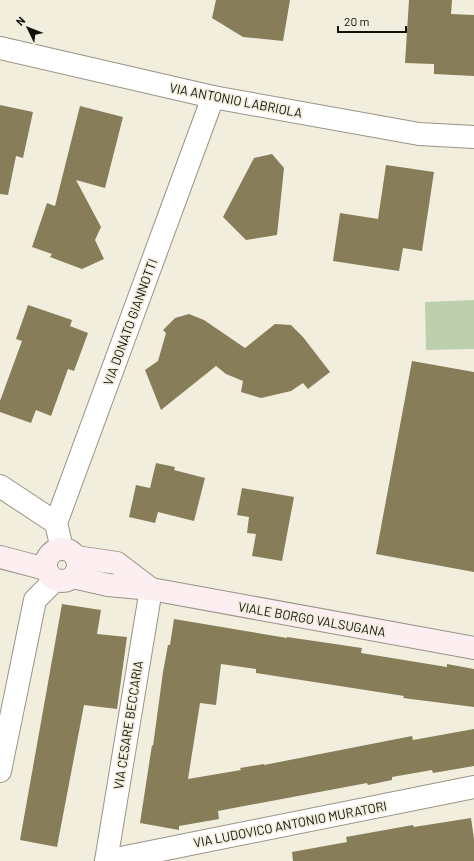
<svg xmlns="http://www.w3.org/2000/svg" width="474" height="861" viewBox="0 0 474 861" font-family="Barlow,sans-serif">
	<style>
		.green { fill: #becfae }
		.building { fill: #877d59 }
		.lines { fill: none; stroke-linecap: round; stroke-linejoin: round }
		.street-casing { stroke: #989486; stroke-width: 24 }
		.secondary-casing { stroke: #989486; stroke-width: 24 }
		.street { stroke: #fff; stroke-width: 22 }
		.secondary { stroke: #fdeef1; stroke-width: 22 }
		.labels { text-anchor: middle; stroke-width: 3.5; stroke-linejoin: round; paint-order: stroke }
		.street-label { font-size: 13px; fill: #12110c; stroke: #f2eede }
	</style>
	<rect width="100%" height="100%" fill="#f2eede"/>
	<!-- green -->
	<path class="green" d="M 474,300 L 474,349 L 426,350 L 425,302 Z"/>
	<!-- building -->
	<g class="building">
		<path d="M 216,0 L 290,0 L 283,41 L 243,37 L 212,18 Z"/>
		<path d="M 409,0 L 452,0 L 451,14 L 474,15 L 474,76 L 434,74 L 434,64 L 405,63 Z"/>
		<path d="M 0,105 L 33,112 L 23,158 L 16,156 L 8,195 L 0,194 Z"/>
		<path d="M 80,106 L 123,117 L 105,188 L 76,180 L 101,227 L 95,240 L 104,259 L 82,269 L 50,257 L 52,254 L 32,247 L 47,203 L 55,206 Z"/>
		<path d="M 272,154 L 284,168 L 277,235 L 246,240 L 223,217 L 254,158 Z"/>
		<path d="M 386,165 L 434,172 L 422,251 L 403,248 L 399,271 L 333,261 L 340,213 L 378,219 Z"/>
		<path d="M 28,305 L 72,320 L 70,326 L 88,333 L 74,371 L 68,369 L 51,416 L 36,410 L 31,423 L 0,412 L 0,401 L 22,341 L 16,339 Z"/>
		<path d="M 189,314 L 204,320 L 245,348 L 275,324 L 291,325 L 303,337 L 330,372 L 308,389 L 303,383 L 291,391 L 261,398 L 241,392 L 243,381 L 226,374 L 216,366 L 161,410 L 145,370 L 158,361 L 166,333 L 163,330 L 175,318 Z"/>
		<path d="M 412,361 L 474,372 L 474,572 L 376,554 Z"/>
		<path d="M 156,463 L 175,467 L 174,470 L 205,478 L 194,521 L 158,512 L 155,523 L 129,517 L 136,485 L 150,488 Z"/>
		<path d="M 242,488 L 294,497 L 282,561 L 252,556 L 256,534 L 247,533 L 249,517 L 237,515 Z"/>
		<path d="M 62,604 L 101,610 L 97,634 L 127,637 L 117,709 L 84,705 L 57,847 L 20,840 Z"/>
		<path d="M 174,619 L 287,638 L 287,637 L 362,648 L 361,653 L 410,661 L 447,667 L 447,664 L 474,669 L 474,707 L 403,698 L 404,696 L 256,673 L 256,669 L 221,664 L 216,705 L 200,703 L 188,779 L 241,770 L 240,768 L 264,764 L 264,765 L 412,736 L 413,740 L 474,729 L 474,766 L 433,773 L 432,770 L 392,777 L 392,780 L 368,785 L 367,783 L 218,811 L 219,819 L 179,826 L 179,830 L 140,823 L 152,745 L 153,746 L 163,672 L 168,645 L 170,645 Z"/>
		<path d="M 471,818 L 474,839 L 474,861 L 293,861 L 292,852 L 347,842 L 346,837 L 413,825 L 414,827 Z"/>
	</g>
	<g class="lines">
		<!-- street casing -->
		<g class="street-casing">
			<g id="street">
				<path d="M 0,48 L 213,97 L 419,134 L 474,137"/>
				<path d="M 0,486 L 56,523"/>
				<path d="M 62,549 L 56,523 L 213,97"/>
				<path d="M 0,771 L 35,600 L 55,580"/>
				<path d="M 106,861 L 474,787"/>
				<path d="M 106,861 L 151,589"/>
			</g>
		</g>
		<!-- secondary casing -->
		<g class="secondary-casing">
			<g id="secondary">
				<circle cx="62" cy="565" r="16"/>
				<path d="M 0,557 L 46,569"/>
				<path d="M 76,557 L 117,563 L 151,589"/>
				<path d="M 73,577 L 108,585 L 151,589 L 474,648"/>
			</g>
		</g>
		<!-- street -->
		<use href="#street" class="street"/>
		<!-- secondary -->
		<use href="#secondary" class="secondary"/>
	</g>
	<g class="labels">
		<!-- street labels -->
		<g class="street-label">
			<text transform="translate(236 100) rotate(11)" y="5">VIA ANTONIO LABRIOLA</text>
			<text transform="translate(130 322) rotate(-70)" y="5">VIA DONATO GIANNOTTI</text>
			<text transform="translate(312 619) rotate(10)" y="5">VIALE BORGO VALSUGANA</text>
			<text transform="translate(128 725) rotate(-81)" y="5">VIA CESARE BECCARIA</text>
			<text transform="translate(290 824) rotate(-11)" y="5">VIA LUDOVICO ANTONIO MURATORI</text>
		</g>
	</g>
	<!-- north arrow -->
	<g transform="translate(28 28) rotate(313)" stroke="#f2eede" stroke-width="3" paint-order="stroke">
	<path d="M0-3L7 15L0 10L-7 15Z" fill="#12110c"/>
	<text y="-6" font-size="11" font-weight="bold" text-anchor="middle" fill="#12110c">N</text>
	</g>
	<!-- scale -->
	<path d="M338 26v6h68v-6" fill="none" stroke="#12110c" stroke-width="2"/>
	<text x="344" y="26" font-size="12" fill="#12110c" stroke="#f2eede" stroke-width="3" paint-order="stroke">20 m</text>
</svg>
